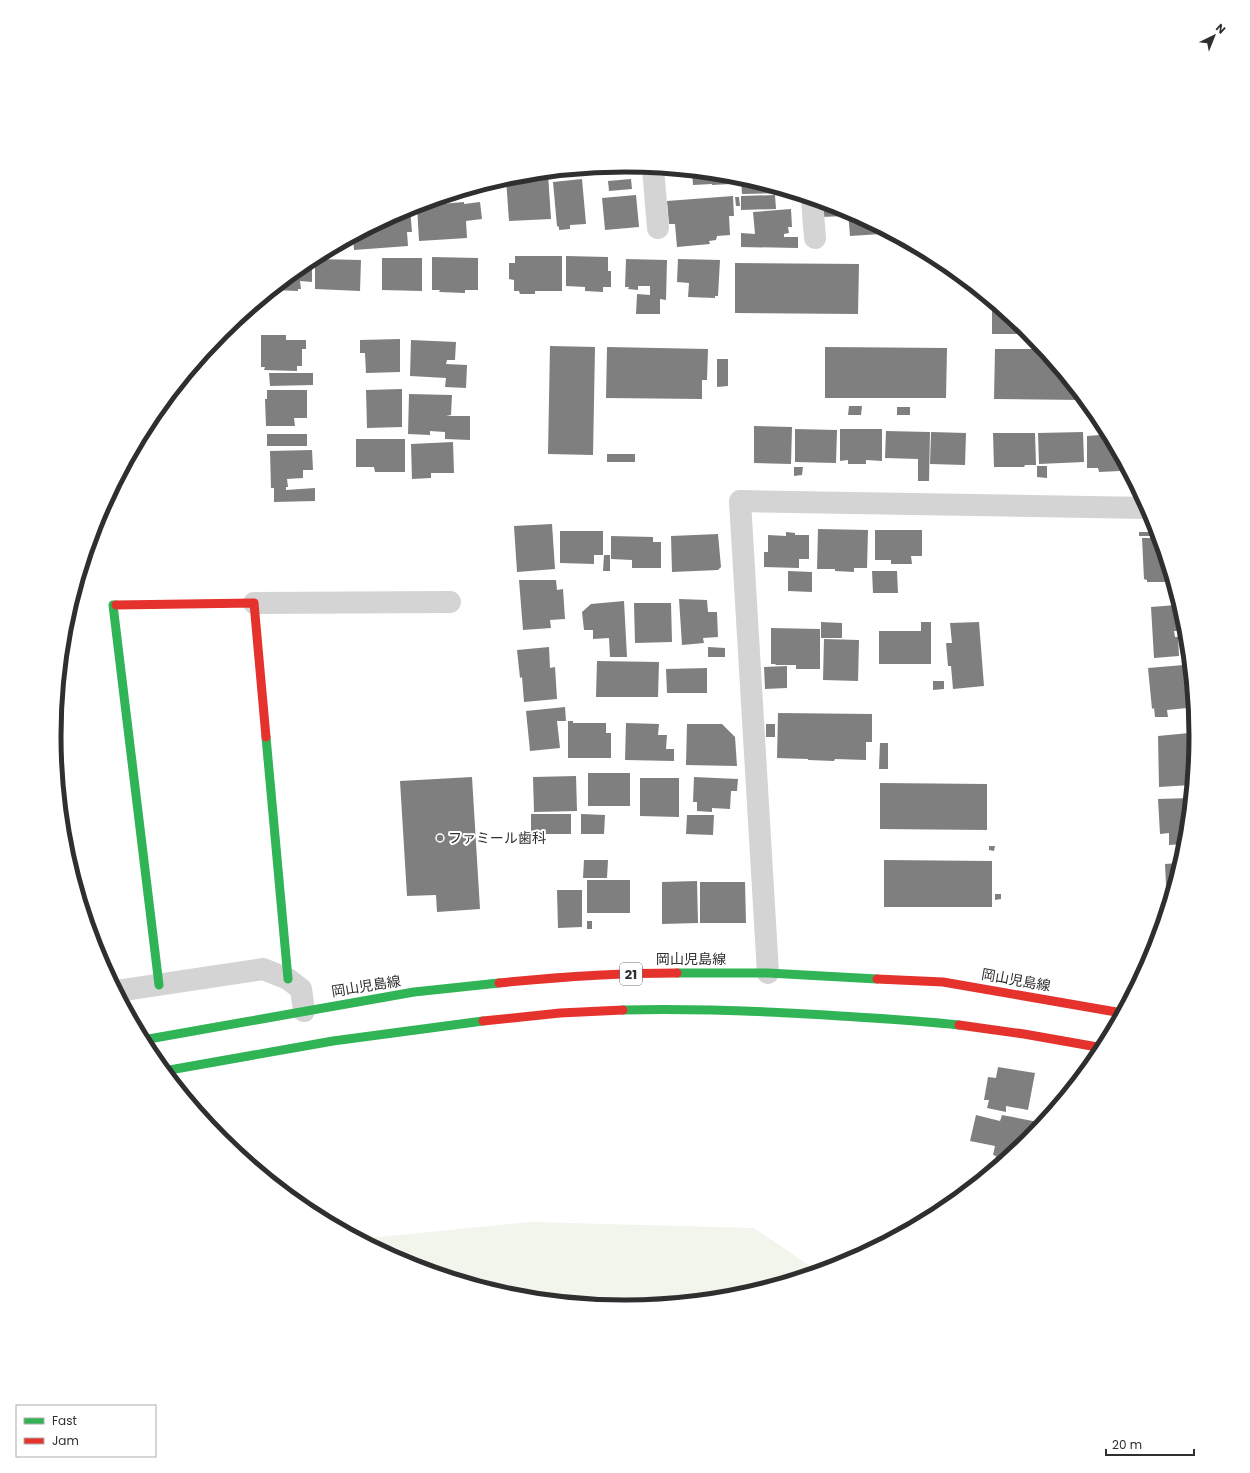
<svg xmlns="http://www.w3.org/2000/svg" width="1250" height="1473" viewBox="0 0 1250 1473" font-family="Poppins,'Noto Sans JP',sans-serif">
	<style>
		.green { fill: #f1f5ec }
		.building { fill: #7f7f7f }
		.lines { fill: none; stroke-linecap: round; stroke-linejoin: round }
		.street { stroke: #d4d4d4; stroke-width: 22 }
		.fast { stroke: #30b455; stroke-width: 9 }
		.jam { stroke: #e5322d; stroke-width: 9 }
		.poi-dot { fill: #787878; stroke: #fff; stroke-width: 1.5 }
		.labels { text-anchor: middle; stroke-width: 4; stroke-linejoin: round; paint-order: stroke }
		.shield { fill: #fff; stroke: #6d6d6d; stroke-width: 1 }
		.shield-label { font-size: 13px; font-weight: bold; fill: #2f2f2f }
		.poi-label { font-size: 14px; fill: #2f2f2f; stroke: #fff; text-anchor: start }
		.street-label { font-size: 14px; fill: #2f2f2f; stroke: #fff }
		.rim { fill: none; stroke: #2f2f2f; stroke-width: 5 }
	</style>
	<rect width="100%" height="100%" fill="#fff"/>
	<!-- green -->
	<path class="green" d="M 531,1222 L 754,1228 L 819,1272 L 736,1297 L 625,1307 L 513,1296 L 406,1264 L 360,1239 Z"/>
	<!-- building -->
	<g class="building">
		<path d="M 666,169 L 680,171 L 680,172 L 666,172 Z"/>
		<path d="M 692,172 L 730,176 L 731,184 L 712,185 L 712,184 L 693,185 Z"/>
		<path d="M 548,174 L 551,219 L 509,221 L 506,179 L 514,176 Z"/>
		<path d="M 741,178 L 760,184 L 760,188 L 771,187 L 789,193 L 742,194 Z"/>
		<path d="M 582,179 L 586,224 L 570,225 L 570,229 L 559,230 L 559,227 L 557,226 L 553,182 Z"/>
		<path d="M 631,179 L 632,189 L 609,191 L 608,181 Z"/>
		<path d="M 467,191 L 467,194 L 456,194 Z"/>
		<path d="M 636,195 L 639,227 L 605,230 L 602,198 Z"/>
		<path d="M 775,195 L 776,209 L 741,210 L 741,196 Z"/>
		<path d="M 449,196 L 449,199 L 439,200 L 439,199 Z"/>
		<path d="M 733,196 L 734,216 L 729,216 L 730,235 L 717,236 L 716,240 L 709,241 L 710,244 L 677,247 L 675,224 L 669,224 L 667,201 Z"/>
		<path d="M 735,197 L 739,197 L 740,206 L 736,206 Z"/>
		<path d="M 464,202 L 464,204 L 480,202 L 482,219 L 466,221 L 467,238 L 419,241 L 417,206 Z"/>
		<path d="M 819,202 L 844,209 L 846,210 L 846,216 L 820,217 Z"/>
		<path d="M 410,208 L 412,232 L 407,232 L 408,246 L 354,250 L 353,238 Z"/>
		<path d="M 791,209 L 792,227 L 788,227 L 789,233 L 784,234 L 784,237 L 798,237 L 798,248 L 741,247 L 741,233 L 755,234 L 753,212 Z"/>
		<path d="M 848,211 L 880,229 L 881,234 L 850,236 Z"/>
		<path d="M 345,242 L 345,249 L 334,250 L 334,248 Z"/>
		<path d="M 515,256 L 562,256 L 562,291 L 535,291 L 535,294 L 520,294 L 519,291 L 514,291 L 514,280 L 509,279 L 509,263 L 515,263 Z"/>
		<path d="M 566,256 L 608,257 L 608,271 L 611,271 L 611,287 L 603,287 L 603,292 L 585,291 L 585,287 L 566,286 Z"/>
		<path d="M 432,257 L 478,258 L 478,290 L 465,290 L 465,293 L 439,292 L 440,290 L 432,290 Z"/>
		<path d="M 382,258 L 422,258 L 422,291 L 382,290 Z"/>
		<path d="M 315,259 L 361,260 L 360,291 L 315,289 Z"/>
		<path d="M 626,259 L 667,260 L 666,300 L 660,299 L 660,314 L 636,314 L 637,294 L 650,295 L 650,286 L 638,286 L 638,290 L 628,289 L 629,287 L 625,287 Z"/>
		<path d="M 678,259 L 720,260 L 718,296 L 715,296 L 715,298 L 688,297 L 689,283 L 677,282 Z"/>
		<path d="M 312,260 L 312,282 L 300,281 L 301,289 L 298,289 L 298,291 L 273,290 Z"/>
		<path d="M 735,263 L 859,264 L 858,314 L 735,313 Z"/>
		<path d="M 992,303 L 1024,329 L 1024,334 L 992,334 Z"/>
		<path d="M 261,335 L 286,335 L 286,340 L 306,340 L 306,349 L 302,349 L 302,366 L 297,366 L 297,371 L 264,370 L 265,367 L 261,367 Z"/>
		<path d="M 400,339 L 400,372 L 366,373 L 365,353 L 360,353 L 360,340 Z"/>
		<path d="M 411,340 L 456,342 L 455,360 L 447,360 L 446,364 L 467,365 L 466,388 L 445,387 L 446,378 L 410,376 Z"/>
		<path d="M 550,346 L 595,347 L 593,455 L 548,454 Z"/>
		<path d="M 607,347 L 708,349 L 707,380 L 702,380 L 702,399 L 606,398 Z"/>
		<path d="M 825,347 L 947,348 L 946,398 L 825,398 Z"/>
		<path d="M 995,349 L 1042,349 L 1084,400 L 994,399 Z"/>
		<path d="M 717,359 L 728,359 L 728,386 L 717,387 Z"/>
		<path d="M 269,373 L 313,373 L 313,385 L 270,386 Z"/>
		<path d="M 402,389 L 402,427 L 367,428 L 366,390 Z"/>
		<path d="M 267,390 L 307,390 L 307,418 L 294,418 L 295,426 L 266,426 L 265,399 L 267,399 Z"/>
		<path d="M 409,394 L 452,395 L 451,415 L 446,416 L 470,416 L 470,440 L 445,439 L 445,432 L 430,431 L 430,435 L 408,434 Z"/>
		<path d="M 849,406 L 862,406 L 861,415 L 848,415 Z"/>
		<rect x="897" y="407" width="13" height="8"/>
		<path d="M 754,426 L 792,427 L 791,464 L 754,463 Z"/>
		<path d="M 795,429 L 837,430 L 836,463 L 795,462 Z"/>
		<path d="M 840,429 L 882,429 L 882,461 L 866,460 L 866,464 L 848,464 L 848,460 L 840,461 Z"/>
		<path d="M 886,431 L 930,432 L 929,481 L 918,481 L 918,459 L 885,458 Z"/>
		<path d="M 1100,431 L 1106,431 L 1125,466 L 1120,466 L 1120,471 L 1099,472 L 1098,468 L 1087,468 L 1087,436 L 1100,435 Z"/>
		<path d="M 931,432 L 966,433 L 965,465 L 930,464 Z"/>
		<path d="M 1083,432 L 1084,462 L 1039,464 L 1038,433 Z"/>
		<path d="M 993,433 L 1035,433 L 1036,465 L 1025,465 L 1024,467 L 994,467 Z"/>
		<rect x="267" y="434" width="40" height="12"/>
		<path d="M 356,439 L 405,439 L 405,472 L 375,472 L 374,467 L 356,467 Z"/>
		<path d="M 453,442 L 454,473 L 431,473 L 431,478 L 412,479 L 411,444 Z"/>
		<path d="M 312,450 L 313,470 L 303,470 L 303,478 L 287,479 L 288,487 L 286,487 L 286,490 L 315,488 L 315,501 L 274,502 L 274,488 L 271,488 L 270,451 Z"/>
		<rect x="607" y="454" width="28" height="8"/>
		<path d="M 1037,466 L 1047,466 L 1047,478 L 1037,477 Z"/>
		<path d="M 794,467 L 803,467 L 802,475 L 794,476 Z"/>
		<path d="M 552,524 L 555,569 L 517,572 L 514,526 Z"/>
		<path d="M 818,529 L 868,530 L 867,568 L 854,568 L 854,572 L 835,571 L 835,569 L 817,569 Z"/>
		<path d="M 875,530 L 922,530 L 922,556 L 911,556 L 912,564 L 891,564 L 891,560 L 875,560 Z"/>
		<path d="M 560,531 L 603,531 L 603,555 L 594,555 L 594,564 L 560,563 Z"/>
		<path d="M 786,532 L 795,533 L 795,535 L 809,535 L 809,559 L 799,559 L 799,568 L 764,567 L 764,552 L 768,552 L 768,535 L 786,536 Z"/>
		<rect x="1139" y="532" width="18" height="4"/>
		<path d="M 718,534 L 721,567 L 718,570 L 672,572 L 671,536 Z"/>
		<path d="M 611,536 L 653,537 L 653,542 L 661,542 L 661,568 L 632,568 L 632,560 L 611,559 Z"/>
		<path d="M 1142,538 L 1159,538 L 1169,574 L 1170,582 L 1147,582 L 1147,580 L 1144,579 Z"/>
		<path d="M 604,555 L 610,555 L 610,571 L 603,571 Z"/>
		<path d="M 788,571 L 812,572 L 812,592 L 788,591 Z"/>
		<path d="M 872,571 L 897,571 L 898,593 L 873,593 Z"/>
		<path d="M 519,580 L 556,580 L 557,590 L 563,589 L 565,619 L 550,620 L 551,628 L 523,630 Z"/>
		<path d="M 679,599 L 707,600 L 708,612 L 717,612 L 718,637 L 703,638 L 704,643 L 682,645 Z"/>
		<path d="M 624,601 L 627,657 L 610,657 L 609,638 L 593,639 L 593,630 L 584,630 L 582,612 L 591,604 Z"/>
		<path d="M 634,603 L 671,603 L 672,642 L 635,643 Z"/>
		<path d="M 1176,605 L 1177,631 L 1174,631 L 1175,637 L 1178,637 L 1179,656 L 1154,658 L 1151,607 Z"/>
		<path d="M 821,622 L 842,623 L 842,638 L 821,638 Z"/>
		<path d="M 921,622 L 931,622 L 931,664 L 879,664 L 879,631 L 921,631 Z"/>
		<path d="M 979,622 L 984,686 L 953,689 L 951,666 L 948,666 L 946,643 L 952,643 L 950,623 Z"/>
		<path d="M 1185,625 L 1187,646 L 1183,646 L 1182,626 Z"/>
		<path d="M 771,628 L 820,629 L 820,669 L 796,669 L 796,665 L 775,665 L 776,664 L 771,664 Z"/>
		<path d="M 824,639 L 859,640 L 858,681 L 823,680 Z"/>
		<path d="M 549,647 L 550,668 L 555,667 L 557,699 L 524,702 L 522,677 L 520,678 L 517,650 Z"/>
		<path d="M 708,647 L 725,648 L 725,657 L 708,657 Z"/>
		<path d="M 597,661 L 659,662 L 658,697 L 596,697 Z"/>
		<path d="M 1184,665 L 1187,708 L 1167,710 L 1168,717 L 1155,717 L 1154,708 L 1152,709 L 1148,668 Z"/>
		<path d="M 787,666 L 787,688 L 765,689 L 764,667 Z"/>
		<path d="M 707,668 L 707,693 L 667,693 L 666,669 Z"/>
		<path d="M 933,681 L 944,681 L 944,689 L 933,690 Z"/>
		<path d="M 565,707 L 566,721 L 557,721 L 560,748 L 530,751 L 526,711 Z"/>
		<path d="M 778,713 L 872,714 L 872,742 L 866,742 L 866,760 L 835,759 L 834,761 L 808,760 L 808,759 L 777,758 Z"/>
		<path d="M 568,721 L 573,721 L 573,723 L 606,723 L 606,733 L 611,733 L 611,758 L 568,758 Z"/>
		<path d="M 626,723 L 659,724 L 658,735 L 667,735 L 666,749 L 674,749 L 674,761 L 625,760 Z"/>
		<path d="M 687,724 L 722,724 L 735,737 L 737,766 L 686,765 Z"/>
		<rect x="766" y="724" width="9" height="13"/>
		<path d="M 1189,733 L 1192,776 L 1191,785 L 1159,787 L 1158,736 Z"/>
		<path d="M 880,743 L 888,743 L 888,769 L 879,769 Z"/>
		<rect x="588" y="773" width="42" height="33"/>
		<path d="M 576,776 L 577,811 L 534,812 L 533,777 Z"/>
		<path d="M 472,777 L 480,909 L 437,912 L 436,895 L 407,896 L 400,781 Z"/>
		<path d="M 694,777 L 738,779 L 737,791 L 731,791 L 730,809 L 712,808 L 712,812 L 697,811 L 697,802 L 693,802 Z"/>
		<path d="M 640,778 L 679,778 L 679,817 L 640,816 Z"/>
		<path d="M 880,783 L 987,784 L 987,830 L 880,829 Z"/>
		<path d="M 1188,786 L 1191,786 L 1190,794 L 1188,794 Z"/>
		<path d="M 1190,798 L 1185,844 L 1169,845 L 1169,833 L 1160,834 L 1158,799 Z"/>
		<rect x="531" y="814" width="40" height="20"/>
		<path d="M 581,814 L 605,815 L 604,834 L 581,834 Z"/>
		<path d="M 687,815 L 714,815 L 713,835 L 686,834 Z"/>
		<path d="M 989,846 L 995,846 L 994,851 L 989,850 Z"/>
		<path d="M 584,860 L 608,860 L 607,878 L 583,878 Z"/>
		<path d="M 884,860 L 992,861 L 992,907 L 884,907 Z"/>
		<path d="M 1180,863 L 1168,906 L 1167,906 L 1165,864 Z"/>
		<rect x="587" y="880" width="43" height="33"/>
		<path d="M 697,881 L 698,923 L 662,924 L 662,882 Z"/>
		<path d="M 700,882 L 745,882 L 746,923 L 700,923 Z"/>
		<path d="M 557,890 L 582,890 L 582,927 L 558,928 Z"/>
		<path d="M 995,894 L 1001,894 L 1001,899 L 995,900 Z"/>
		<rect x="587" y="921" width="5" height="8"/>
		<path d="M 998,1067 L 1035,1073 L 1028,1110 L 1006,1106 L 1006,1112 L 987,1108 L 989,1100 L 984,1100 L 988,1077 L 996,1078 Z"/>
		<path d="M 976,1115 L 1000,1121 L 1002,1115 L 1043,1123 L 1029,1140 L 1004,1160 L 995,1159 L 996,1156 L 993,1155 L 995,1146 L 970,1141 Z"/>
	</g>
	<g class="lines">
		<!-- street -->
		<g class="street">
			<path d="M 653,168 L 658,228"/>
			<path d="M 812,200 L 815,238"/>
			<path d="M 254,603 L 450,602"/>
			<path d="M 768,973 L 740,501 L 1147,508"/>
			<path d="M 117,991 L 263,969 L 288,979 L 301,989 L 304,1011"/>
		</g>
		<!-- fast -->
		<g class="fast">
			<path d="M 116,605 L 113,605 L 159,985"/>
			<path d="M 266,737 L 288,979"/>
			<path d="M 677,973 L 768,973 L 877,979"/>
			<path d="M 623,1010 C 691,1008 758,1011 826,1015 C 870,1018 915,1020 959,1025"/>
			<path d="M 143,1040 L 414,992 L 499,983"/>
			<path d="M 164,1071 L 333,1041 L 483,1021"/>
		</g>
		<!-- jam -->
		<g class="jam">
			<path d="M 116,605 L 254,603 L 266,737"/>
			<path d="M 877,979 L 943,982 L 1122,1013"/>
			<path d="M 499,983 C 558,977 618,973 677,973"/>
			<path d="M 483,1021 L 560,1013 L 623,1010"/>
			<path d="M 959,1025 L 1024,1034 L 1103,1048"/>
		</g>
	</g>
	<!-- markers -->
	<circle class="poi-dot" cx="440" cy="838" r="4"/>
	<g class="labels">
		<!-- shield labels -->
		<rect class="shield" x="620" y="963" width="22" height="22" rx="3"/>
		<g class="shield-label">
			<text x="631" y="979">21</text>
		</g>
		<!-- poi labels -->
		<g class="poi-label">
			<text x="448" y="843">ファミール歯科</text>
		</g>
		<!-- street labels -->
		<g class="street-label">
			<text x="691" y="964">岡山児島線</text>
			<text transform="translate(1016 980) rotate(10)" y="5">岡山児島線</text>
			<text transform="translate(366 986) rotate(-9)" y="5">岡山児島線</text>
		</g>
	</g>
	<!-- crop -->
	<path d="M0 0H1250V1473H0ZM61 736a564 564 0 1 1 1128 0a564 564 0 1 1-1128 0Z" fill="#fff" fill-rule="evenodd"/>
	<path class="rim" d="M61 736a564 564 0 1 1 1128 0a564 564 0 1 1-1128 0Z"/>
	<!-- legend -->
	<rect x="16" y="1405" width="140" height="52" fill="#ffffff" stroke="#acacac"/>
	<rect x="24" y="1418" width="20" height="6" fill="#30b455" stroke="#acacac"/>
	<text x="52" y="1425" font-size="12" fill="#2f2f2f">Fast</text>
	<rect x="24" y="1438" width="20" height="6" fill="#e5322d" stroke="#acacac"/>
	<text x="52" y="1445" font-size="12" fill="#2f2f2f">Jam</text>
	<!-- north arrow -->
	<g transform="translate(1214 36) rotate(43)" stroke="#ffffff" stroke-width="3" paint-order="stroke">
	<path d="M0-3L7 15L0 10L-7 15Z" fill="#2f2f2f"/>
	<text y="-6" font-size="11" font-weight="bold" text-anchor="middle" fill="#2f2f2f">N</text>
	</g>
	<!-- scale -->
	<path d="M1106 1449v6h88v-6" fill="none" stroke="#2f2f2f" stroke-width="2"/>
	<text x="1112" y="1449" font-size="12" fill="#2f2f2f" stroke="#ffffff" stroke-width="3" paint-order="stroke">20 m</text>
</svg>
